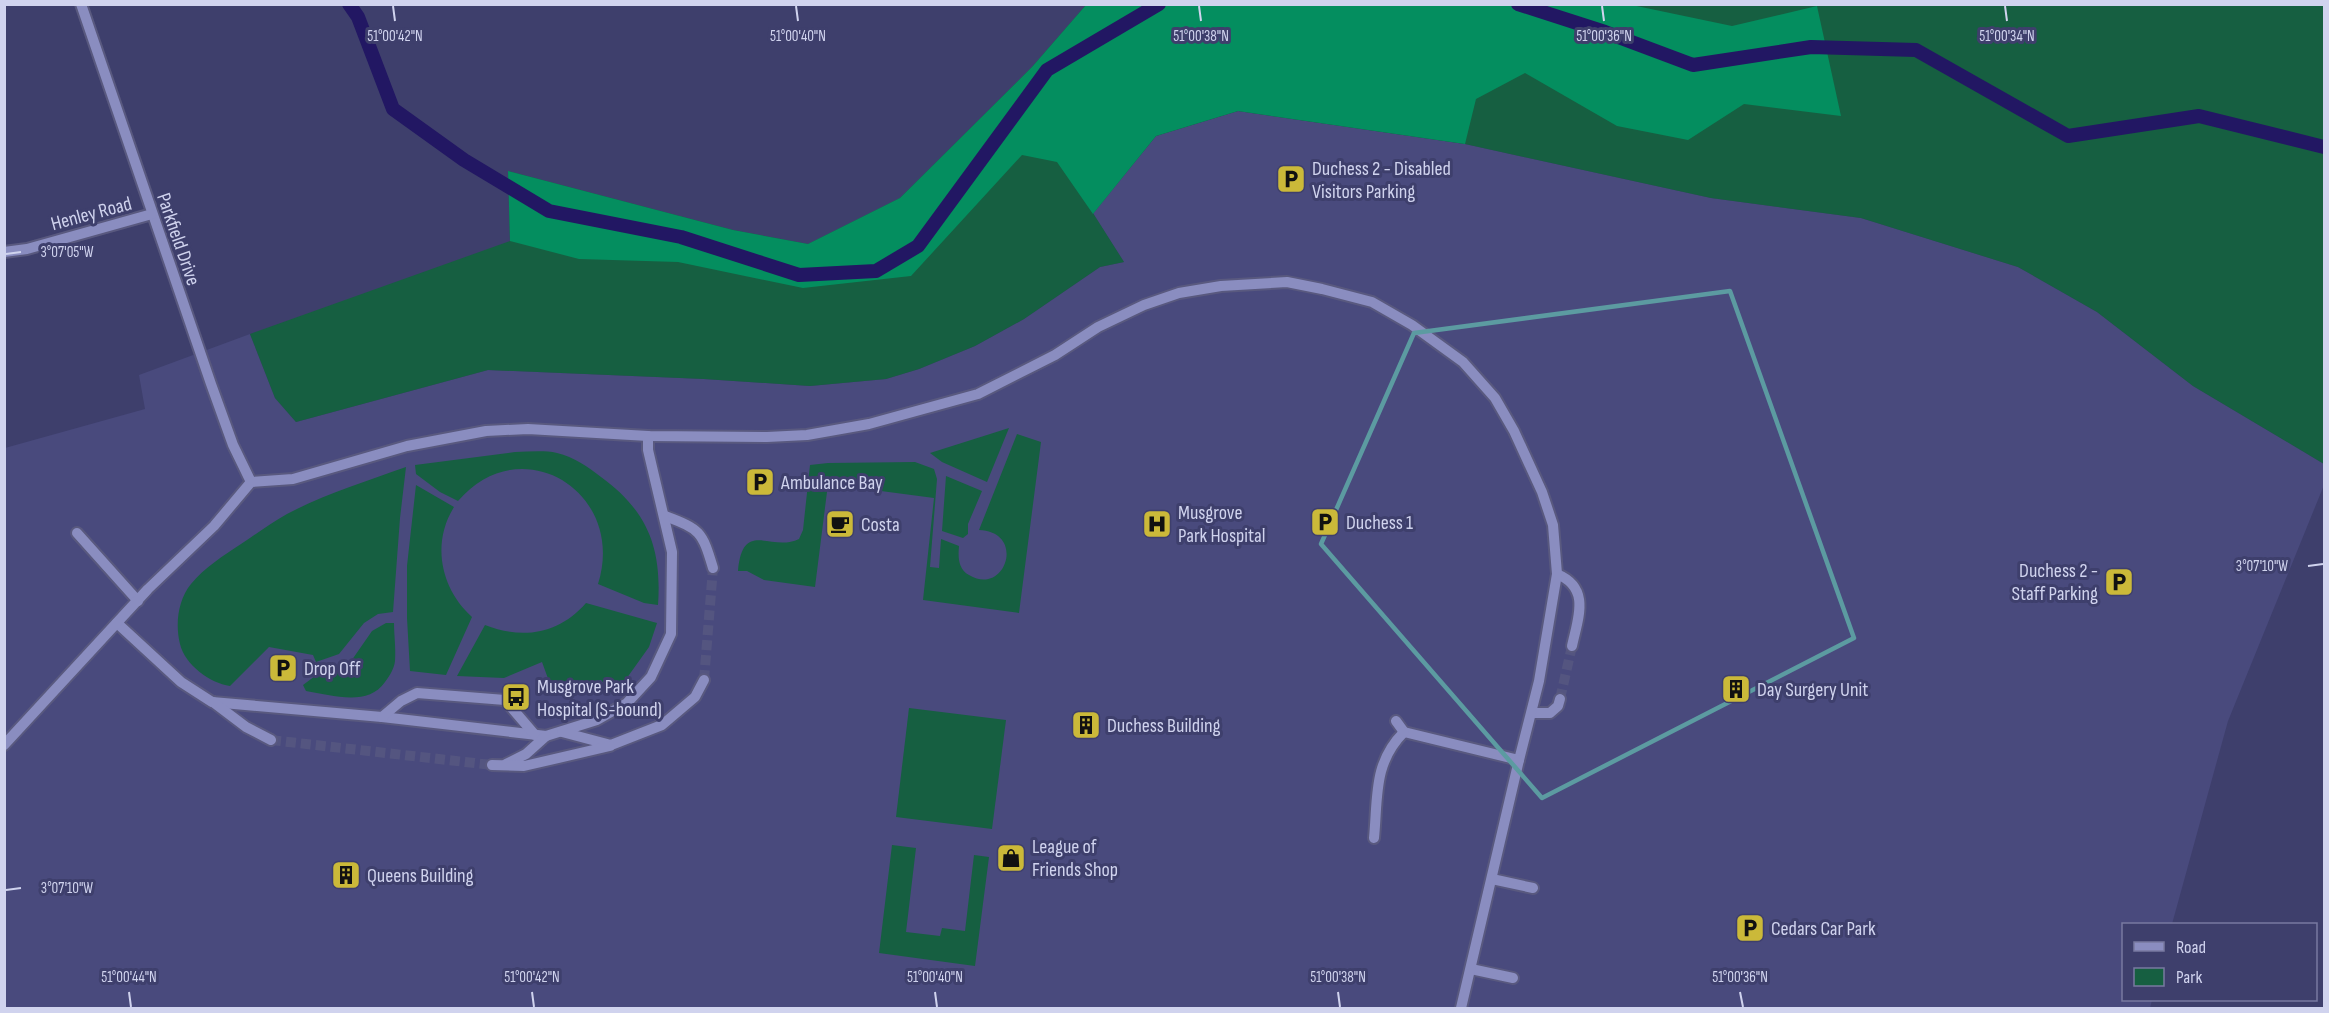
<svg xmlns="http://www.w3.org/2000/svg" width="2329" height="1013" viewBox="0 0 2329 1013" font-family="'Sofia Sans Condensed',sans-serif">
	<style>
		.built { fill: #494a7d }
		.green { fill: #165f41 }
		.forest { fill: #048e5f }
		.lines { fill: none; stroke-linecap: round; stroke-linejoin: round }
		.stream { stroke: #221763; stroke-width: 14 }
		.minor-tunnel { stroke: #545580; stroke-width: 10; stroke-dasharray: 10 5; stroke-linecap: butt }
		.minor-casing { stroke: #59597f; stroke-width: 14 }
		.minor { stroke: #8a8dc0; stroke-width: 10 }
		.marked { fill: none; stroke: #5c9ba1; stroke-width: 4.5; stroke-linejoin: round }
		.ticks { fill: none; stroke: #d0d3ee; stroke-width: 2 }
		.labels { text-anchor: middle; stroke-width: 6; stroke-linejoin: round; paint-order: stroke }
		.poi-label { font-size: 20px; fill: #d0d3ee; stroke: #3e3f6c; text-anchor: start }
		.street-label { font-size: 20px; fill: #d0d3ee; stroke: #3e3f6c }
		.ticks-label { font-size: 15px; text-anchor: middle; fill: #d0d3ee; stroke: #3e3f6c; stroke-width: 6; stroke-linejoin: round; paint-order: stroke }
	</style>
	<rect width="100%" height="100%" fill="#3e3f6c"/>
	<!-- built -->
	<path class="built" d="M 1238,111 L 1465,144 L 1711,198 L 1861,218 L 2018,267 L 2097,312 L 2193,386 L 2324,464 L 2324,485 L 2228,721 L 2172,924 L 2124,924 L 2124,1000 L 2152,1000 L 2150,1008 L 5,1008 L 5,448 L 145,409 L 139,375 L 250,334 L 275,398 L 296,422 L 488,370 L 704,379 L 810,386 L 886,379 L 919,369 L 975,346 L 1024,319 L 1100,267 L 1124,262 L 1093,214 L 1156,136 Z"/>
	<!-- green -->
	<g class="green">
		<path d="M 1086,5 L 2324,5 L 2324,464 L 2193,386 L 2097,312 L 2018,267 L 1861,218 L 1711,198 L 1465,144 L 1238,111 L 1156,136 L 1093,213 L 1124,262 L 1100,267 L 1024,319 L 975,346 L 919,369 L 886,379 L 810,386 L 704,379 L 488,370 L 296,422 L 275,398 L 250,334 L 510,241 L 508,171 L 733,230 L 808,244 L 900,198 L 1032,67 Z"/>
		<path d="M 1009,428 L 987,482 L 942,462 L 930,453 Z"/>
		<path d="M 1017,434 L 1041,442 L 1019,613 L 923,600 L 934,498 L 828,484 L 815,587 L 764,580 L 747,571 L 738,571 C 743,518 771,553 799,539 L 803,530 L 810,465 L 828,463 L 915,462 L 934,469 L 937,479 L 930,567 L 939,568 L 941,539 L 959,546 C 958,557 958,569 969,575 C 1005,597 1027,532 979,530 Z"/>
		<path d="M 515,452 C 529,452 543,450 557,453 C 574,457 588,467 601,477 C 648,511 662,549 658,605 L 644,603 L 598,584 C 627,492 521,427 458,501 L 440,492 L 416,474 L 415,465 Z"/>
		<path d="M 406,467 L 400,518 L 393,612 L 378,614 L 364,623 L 339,654 L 316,662 L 313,655 L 269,647 L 230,686 C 210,683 185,665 180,644 C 175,624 178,600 191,584 C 204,568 224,555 241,544 C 256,534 271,523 287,514 C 325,494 367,481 406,467 Z"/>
		<path d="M 946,476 L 982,491 L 968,524 L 968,534 L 963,538 L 942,531 Z"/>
		<path d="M 416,485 L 454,507 C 431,544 441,589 472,617 L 446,675 L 410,671 L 407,618 L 407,566 Z"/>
		<path d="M 586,603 L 657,623 L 649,647 L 614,696 L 601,680 L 554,695 L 542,662 L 504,678 L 457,676 L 485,625 C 523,640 559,634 586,603 Z"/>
		<path d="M 386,623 L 394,623 C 394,635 396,648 395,661 C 394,669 390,675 385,682 C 368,707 332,695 306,691 L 303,685 L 319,673 L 335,673 L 347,667 L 372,631 Z"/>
		<path d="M 909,708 L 1006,720 L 992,829 L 896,817 Z"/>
		<path d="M 892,845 L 916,848 L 906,932 L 940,936 L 942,928 L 965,931 L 974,855 L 989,857 L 975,966 L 879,953 Z"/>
	</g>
	<!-- forest -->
	<path class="forest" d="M 1086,5 L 1627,4 L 1732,26 L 1817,6 L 1841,116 L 1744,104 L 1688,140 L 1617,126 L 1525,73 L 1476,99 L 1465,144 L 1238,111 L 1156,136 L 1093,214 L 1057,162 L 1022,155 L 911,276 L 803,288 L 678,262 L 579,259 L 510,241 L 508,171 L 733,230 L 808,244 L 900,198 L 1032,67 Z"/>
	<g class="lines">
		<!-- stream -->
		<g class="stream">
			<path d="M 349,4 L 358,17 L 393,109 L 464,160 L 549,211 L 681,237 L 799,275 L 876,271 L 918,246 L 1047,70 L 1159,4"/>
			<path d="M 1518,4 L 1605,32 L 1693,65 L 1811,47 L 1916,50 L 2068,136 L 2199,116 L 2324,147"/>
		</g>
		<!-- minor-tunnel -->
		<g class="minor-tunnel">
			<path d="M 704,680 L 713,568"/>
			<path d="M 1560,699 L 1572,646"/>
			<path d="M 271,740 L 492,765"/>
		</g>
		<!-- minor casing -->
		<g class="minor-casing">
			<g id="minor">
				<path d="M 81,4 L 211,384 L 233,445 L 251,482"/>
				<path d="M 4,252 L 27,249 L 152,214"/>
				<path d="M 665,516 C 700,529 702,531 713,568"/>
				<path d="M 77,533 L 138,601"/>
				<path d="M 1557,574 C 1591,588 1578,618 1572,646"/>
				<path d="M 117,623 L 181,682 L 212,702 L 382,717 L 546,736 L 597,720 L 627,703 L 651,677 L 671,634 L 672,552 L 648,450 L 648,436"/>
				<path d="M 213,702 L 246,727 L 271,740"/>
				<path d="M 1532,713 L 1550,713 L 1558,706 L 1560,699"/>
				<path d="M 382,717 L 401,701 L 417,693 L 505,700 L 535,735"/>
				<path d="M 562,732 L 611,745 L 662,725 L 695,697 L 704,680"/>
				<path d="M 4,745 L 148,589 L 214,526 L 251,482 L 293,479 L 407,446 L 486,431 L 528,429 L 648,436 L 767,437 L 807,435 L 869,424 L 978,394 L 1055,355 L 1098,327 L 1144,305 L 1179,293 L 1221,286 L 1287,282 L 1322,289 L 1372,302 L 1412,325 L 1463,362 L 1495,398 L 1514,431 L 1542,492 L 1553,525 L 1557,574 L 1539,681 L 1519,760 L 1404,732 L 1396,721"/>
				<path d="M 506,764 L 526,754 L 546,736"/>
				<path d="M 492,765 L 524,766 L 610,746"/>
				<path d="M 1374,838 C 1378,797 1373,763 1404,732"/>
				<path d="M 1492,879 L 1533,888"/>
				<path d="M 1471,969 L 1513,978"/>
				<path d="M 1461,1008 L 1519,760"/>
			</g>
		</g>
		<!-- minor -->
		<use href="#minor" class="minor"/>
	</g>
	<!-- marked area -->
	<path class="marked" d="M 1730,291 L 1854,638 L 1542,798 L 1321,544 L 1414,333 Z"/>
	<!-- ticks -->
	<path class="ticks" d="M 393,6 L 395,21M 796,6 L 798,21M 1199,6 L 1201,21M 1602,6 L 1604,21M 2005,6 L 2007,21M 6,254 L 21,252M 2308,566 L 2323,564M 6,890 L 21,888M 129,992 L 131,1007M 532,992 L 534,1007M 935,992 L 937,1007M 1338,992 L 1340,1007M 1740,992 L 1743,1007"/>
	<!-- icons -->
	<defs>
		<g id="parking-square" transform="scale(1.5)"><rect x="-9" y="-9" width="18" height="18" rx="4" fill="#cbb939" stroke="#3e3f6c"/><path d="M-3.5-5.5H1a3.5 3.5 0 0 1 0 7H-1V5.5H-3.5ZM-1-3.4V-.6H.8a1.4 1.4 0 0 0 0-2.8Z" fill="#111"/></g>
		<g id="cafe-square" transform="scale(1.5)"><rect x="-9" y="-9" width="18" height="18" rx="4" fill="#cbb939" stroke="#3e3f6c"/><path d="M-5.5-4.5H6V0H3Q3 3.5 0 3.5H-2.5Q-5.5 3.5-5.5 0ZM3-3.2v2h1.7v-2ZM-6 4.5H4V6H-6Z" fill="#111"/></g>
		<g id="hospital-square" transform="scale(1.5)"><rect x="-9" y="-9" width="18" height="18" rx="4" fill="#cbb939" stroke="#3e3f6c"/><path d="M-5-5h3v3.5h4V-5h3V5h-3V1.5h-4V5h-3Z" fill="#111"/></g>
		<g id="building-square" transform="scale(1.5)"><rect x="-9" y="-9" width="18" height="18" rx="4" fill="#cbb939" stroke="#3e3f6c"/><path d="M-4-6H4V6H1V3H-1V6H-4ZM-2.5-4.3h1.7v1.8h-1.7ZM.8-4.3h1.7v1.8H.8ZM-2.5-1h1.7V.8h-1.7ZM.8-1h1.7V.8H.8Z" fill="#111"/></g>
		<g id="bus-square" transform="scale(1.5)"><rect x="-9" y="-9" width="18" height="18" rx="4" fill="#cbb939" stroke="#3e3f6c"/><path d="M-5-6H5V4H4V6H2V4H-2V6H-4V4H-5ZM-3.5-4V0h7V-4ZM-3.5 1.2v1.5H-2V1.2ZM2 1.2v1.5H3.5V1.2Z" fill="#111"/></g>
		<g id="shop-square" transform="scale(1.5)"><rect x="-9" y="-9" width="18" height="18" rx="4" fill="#cbb939" stroke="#3e3f6c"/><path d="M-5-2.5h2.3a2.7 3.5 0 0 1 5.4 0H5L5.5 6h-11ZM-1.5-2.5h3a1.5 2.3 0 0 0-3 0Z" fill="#111"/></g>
	</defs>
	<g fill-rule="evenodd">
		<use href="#parking-square" x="1291" y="179"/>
		<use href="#parking-square" x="760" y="482"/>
		<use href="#parking-square" x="1325" y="522"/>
		<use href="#cafe-square" x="840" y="524"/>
		<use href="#hospital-square" x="1157" y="524"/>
		<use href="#parking-square" x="2119" y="582"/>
		<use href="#parking-square" x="283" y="668"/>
		<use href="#building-square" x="1736" y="689"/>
		<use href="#bus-square" x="516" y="697"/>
		<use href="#building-square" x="1086" y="725"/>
		<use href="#shop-square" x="1011" y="858"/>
		<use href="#building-square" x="346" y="875"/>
		<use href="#parking-square" x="1750" y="928"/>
	</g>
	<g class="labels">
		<!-- poi labels -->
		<g class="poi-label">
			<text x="1312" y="175">Duchess 2 - Disabled<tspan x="1312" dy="23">Visitors Parking</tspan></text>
			<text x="781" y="489">Ambulance Bay</text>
			<text x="1178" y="519">Musgrove<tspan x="1178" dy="23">Park Hospital</tspan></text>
			<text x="1346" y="529">Duchess 1</text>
			<text x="861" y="531">Costa</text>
			<text x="2098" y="577" text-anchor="end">Duchess 2 -<tspan x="2098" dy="23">Staff Parking</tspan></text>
			<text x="304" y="675">Drop Off</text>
			<text x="537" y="693">Musgrove Park<tspan x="537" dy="23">Hospital (S-bound)</tspan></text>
			<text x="1757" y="696">Day Surgery Unit</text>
			<text x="1107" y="732">Duchess Building</text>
			<text x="1032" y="853">League of<tspan x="1032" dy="23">Friends Shop</tspan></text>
			<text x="367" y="882">Queens Building</text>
			<text x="1771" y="935">Cedars Car Park</text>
		</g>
		<!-- street labels -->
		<g class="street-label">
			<text transform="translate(91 213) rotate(-15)" y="7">Henley Road</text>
			<text transform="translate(179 239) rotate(71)" y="7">Parkfield Drive</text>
		</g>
	</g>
	<g class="ticks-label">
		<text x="395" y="41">51°00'42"N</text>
		<text x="798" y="41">51°00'40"N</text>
		<text x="1201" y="41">51°00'38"N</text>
		<text x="1604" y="41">51°00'36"N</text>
		<text x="2007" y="41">51°00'34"N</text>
		<text x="67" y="257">3°07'05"W</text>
		<text x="2262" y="571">3°07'10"W</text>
		<text x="67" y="893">3°07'10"W</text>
		<text x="129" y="982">51°00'44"N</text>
		<text x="532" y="982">51°00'42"N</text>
		<text x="935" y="982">51°00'40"N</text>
		<text x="1338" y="982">51°00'38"N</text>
		<text x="1740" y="982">51°00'36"N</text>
	</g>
	<!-- border -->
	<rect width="2329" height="1013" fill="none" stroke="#d0d3ee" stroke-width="12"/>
	<!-- legend -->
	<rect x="2122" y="923" width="195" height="78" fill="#3e3f6c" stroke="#787aa0" stroke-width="1.5"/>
	<rect x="2134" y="942" width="30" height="9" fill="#8a8dc0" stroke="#787aa0" stroke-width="1.5"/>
	<text x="2176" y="953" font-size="18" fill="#d0d3ee">Road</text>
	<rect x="2134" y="968" width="30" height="18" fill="#165f41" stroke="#787aa0" stroke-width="1.5"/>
	<text x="2176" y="983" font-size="18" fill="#d0d3ee">Park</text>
</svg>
